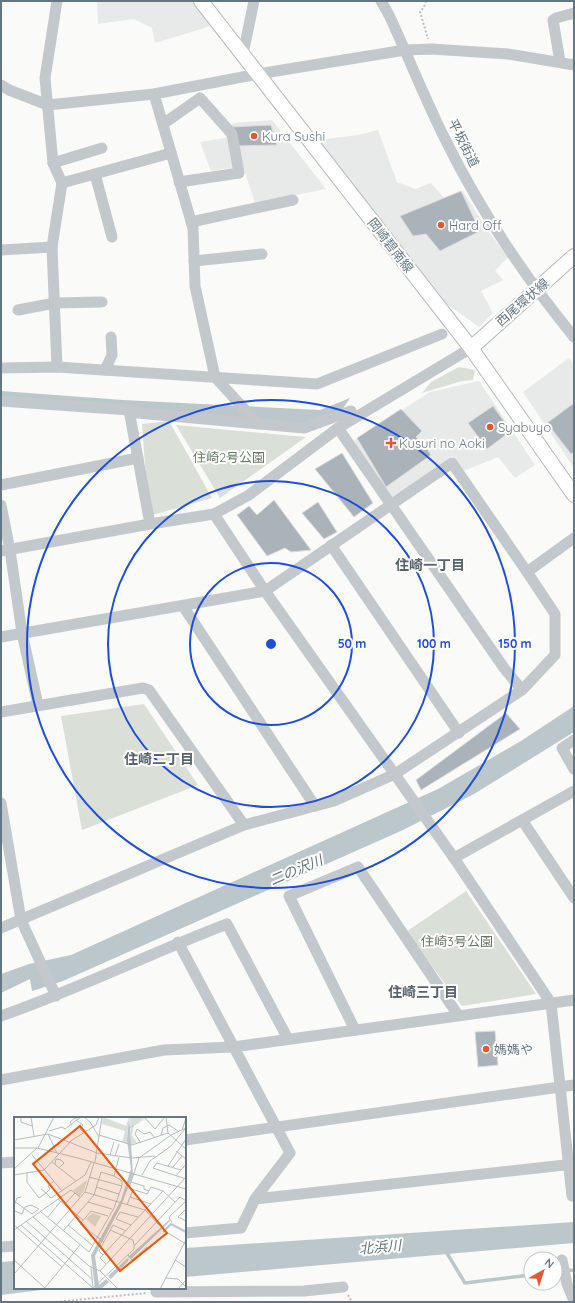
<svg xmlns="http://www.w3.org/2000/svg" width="575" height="1303" viewBox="0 0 575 1303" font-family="Quicksand,'Noto Sans JP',sans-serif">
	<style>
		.built { fill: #e8e9e9 }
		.green { fill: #dadfd7 }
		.water { fill: #bbc7cb }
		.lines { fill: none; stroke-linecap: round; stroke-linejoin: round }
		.stream { stroke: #bbc7cb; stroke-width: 3.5 }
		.building { fill: #aab3b9; stroke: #dcdcda }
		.major-casing { stroke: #b5babe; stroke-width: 16 }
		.path { stroke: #bbbfc2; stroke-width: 2; stroke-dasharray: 2 2; stroke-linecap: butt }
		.minor { stroke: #c3c8cc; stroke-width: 11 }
		.major { stroke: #fff; stroke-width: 14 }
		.ring { fill: none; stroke: #1d4ed8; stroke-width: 2 }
		.poi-dot { fill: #e4572e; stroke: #fff; stroke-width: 1.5 }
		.labels { text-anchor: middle; stroke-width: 4; stroke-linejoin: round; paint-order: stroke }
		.poi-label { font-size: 13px; fill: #657683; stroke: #fff; text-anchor: start }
		.street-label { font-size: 13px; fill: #657683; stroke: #fff }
		.park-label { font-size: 13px; fill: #687a64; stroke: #fff }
		.neighbourhood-label { font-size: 14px; font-weight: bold; fill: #57646e; stroke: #fff }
		.water-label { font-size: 14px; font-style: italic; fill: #60757c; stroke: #fff }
		.inset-river { fill: none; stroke: #bbc7cb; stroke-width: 2 }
		.inset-road { fill: none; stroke: #b5bdc2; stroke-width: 1 }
		.view { fill: #e8590c; fill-opacity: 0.15; stroke: #e8590c; stroke-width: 2 }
		.inset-edge { fill: none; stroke: #657683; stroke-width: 2 }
		.centre { fill: #1d4ed8; stroke: #fff; stroke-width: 2 }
		.ring-label { font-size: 12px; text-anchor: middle; font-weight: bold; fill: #1d4ed8; stroke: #fff; stroke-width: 4; stroke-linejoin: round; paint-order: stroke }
	</style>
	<rect width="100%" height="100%" fill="#fafaf8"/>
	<!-- built -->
	<g class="built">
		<path d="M 97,1 L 192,1 L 211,26 L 155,43 L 152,28 L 134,19 L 98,24 Z"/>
		<path d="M 272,120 L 326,189 L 255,203 L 243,166 L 211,171 L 200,142 L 225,138 L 233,123 Z"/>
		<path d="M 378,130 L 397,182 L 415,189 L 431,183 L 444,198 L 463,191 L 488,231 L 508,257 L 495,271 L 503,280 L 481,291 L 493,313 L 479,327 L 447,304 L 318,140 L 358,135 Z"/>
		<path d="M 569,358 L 574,364 L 574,468 L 523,392 Z"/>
		<path d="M 479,381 L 535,465 L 515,478 L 498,457 L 464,471 L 452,456 L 391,501 L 354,441 L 430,392 Z"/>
	</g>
	<!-- green -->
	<g class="green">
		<path d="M 459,367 L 475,370 L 473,380 L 462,381 L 422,393 L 431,382 Z"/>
		<path d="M 169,421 L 212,498 L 149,516 L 142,424 Z"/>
		<path d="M 176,425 L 306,437 L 220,498 Z"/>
		<path d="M 144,704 L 198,785 L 82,830 L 61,716 Z"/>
		<path d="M 466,891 L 536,994 L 462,1006 L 406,932 Z"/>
	</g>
	<!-- water -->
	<g class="water">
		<path d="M 1,391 L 123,400 L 320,410 L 350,398 L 342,410 L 306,424 L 1,399 Z"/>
		<path d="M 574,706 L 574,732 L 474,794 L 403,830 L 63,981 L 32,991 L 30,979 L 1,993 L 1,974 L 29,964 L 71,955 L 438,789 L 521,741 Z"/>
		<path d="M 574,1222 L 574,1243 L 185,1277 L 185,1248 Z"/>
		<path d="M 15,1261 L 15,1288 L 57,1288 L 1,1295 L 1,1262 Z"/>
	</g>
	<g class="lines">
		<!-- stream -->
		<g class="stream">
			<path d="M 445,1250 L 465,1283 L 531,1275"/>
			<path d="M 556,1272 L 574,1270"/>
		</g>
	</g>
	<!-- building -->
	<g class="building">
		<path d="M 271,125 L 277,145 L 234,146 L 231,127 Z"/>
		<path d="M 461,191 L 480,231 L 440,251 L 426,234 L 413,236 L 400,216 Z"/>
		<path d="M 574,403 L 574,452 L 571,454 L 547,423 Z"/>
		<path d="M 493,406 L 511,431 L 487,449 L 468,423 Z"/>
		<path d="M 401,409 L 422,431 L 416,437 L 427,449 L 431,455 L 386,487 L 357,438 Z"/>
		<path d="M 342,453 L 373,503 L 354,517 L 315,469 Z"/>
		<path d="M 274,500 L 311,550 L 291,552 L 285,548 L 267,556 L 237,515 L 249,506 L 257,515 Z"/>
		<path d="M 318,502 L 337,532 L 324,539 L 302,513 Z"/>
		<path d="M 506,713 L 520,729 L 421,790 L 416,780 Z"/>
		<path d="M 495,1031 L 498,1065 L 478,1067 L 475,1032 Z"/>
	</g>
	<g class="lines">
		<!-- major casing -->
		<g class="major-casing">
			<g id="major">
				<path d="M 201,1 L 471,348 L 574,495"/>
				<path d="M 471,348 L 574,256"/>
			</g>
		</g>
		<!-- path -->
		<g class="path">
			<path d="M 426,1 L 424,7 L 420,12 L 428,39"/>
			<path d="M 348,1295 L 352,1302"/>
			<path d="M 56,1302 L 146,1293"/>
		</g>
		<!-- minor -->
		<g class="minor">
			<path d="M 381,1 L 389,15 C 408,56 425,99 445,139 C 480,210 524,276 574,337"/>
			<path d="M 243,54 L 254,1"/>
			<path d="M 560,62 L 553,20 L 556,18 L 574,13"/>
			<path d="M 1,85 L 9,90 L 48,105 L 154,94 L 258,74 L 405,50 L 431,49 L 508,54 L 574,65"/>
			<path d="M 154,94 L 193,228 L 195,286 L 215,377 L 258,424"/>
			<path d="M 163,124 L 200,98 L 232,134 L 239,173 L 179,182"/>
			<path d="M 53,163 L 102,148"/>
			<path d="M 95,174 L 112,237"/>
			<path d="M 62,183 L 171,153"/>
			<path d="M 191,222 L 293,200"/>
			<path d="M 1,250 L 52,247"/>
			<path d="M 194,261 L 262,254"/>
			<path d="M 18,310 L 55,303 L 102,302"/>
			<path d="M 57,367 L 52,247 L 62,183 L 53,163 L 45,78 L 57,1"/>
			<path d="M 1,368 L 57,367 L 317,384 L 442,334"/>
			<path d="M 105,370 L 112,355 L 111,337"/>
			<path d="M 1,401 L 129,410 L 138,413 L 304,428 L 351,411"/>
			<path d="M 129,410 L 150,524"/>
			<path d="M 1,485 L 138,458"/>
			<path d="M 1,505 L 10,550 L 22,633 L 38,705"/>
			<path d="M 214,514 L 265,591 L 454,858 L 551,1003 L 572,1196"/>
			<path d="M 331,545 L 459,733"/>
			<path d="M 1,551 L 150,524 L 214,514 L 249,495 L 338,428 L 471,348"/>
			<path d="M 183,606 L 315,806"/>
			<path d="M 1,637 L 265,591 L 452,463 L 527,572 L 574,538"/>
			<path d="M 522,690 L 555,655 L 555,614 L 527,572"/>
			<path d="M 1,712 L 143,688 L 149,690 L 244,825"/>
			<path d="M 574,740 L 562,748 L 574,769"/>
			<path d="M 1,803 L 21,920 L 56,996"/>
			<path d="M 522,820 L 574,898"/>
			<path d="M 454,858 L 574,791"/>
			<path d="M 1,928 L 244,825 L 334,801 L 395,774 L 522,690 L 504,668 L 338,428"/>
			<path d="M 178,942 L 290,1153 L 255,1199"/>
			<path d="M 1,1016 C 78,989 151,953 227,924 L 288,1039"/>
			<path d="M 355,1030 L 289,896 L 358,867 L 458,1015"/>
			<path d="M 1,1080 L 164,1050 L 233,1047 L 574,1000"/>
			<path d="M 185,1140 L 574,1085"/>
			<path d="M 1,1163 L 15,1162"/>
			<path d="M 185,1233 L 241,1228 L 255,1199 L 574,1164"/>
			<path d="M 1,1247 L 15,1246"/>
			<path d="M 562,1260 L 567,1284 L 574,1301"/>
			<path d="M 156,1288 L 156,1292 L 304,1291 L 343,1287"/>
		</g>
		<!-- major -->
		<use href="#major" class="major"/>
	</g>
	<!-- distance rings -->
	<g class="ring">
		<circle cx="271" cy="644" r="81"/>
		<circle cx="271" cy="644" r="163"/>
		<circle cx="271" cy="644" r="244"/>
	</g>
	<!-- markers -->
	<g class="poi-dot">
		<circle cx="254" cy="136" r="4"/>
		<circle cx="441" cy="225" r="4"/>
		<circle cx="490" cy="427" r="4"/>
		<path d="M389 437h4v4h4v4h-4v4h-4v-4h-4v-4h4z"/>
		<circle cx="486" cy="1049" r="4"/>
	</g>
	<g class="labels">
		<!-- poi labels -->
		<g class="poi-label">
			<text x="262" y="141">Kura Sushi</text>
			<text x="449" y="230">Hard Off</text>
			<text x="498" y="432">Syabuyo</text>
			<text x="399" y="448">Kusuri no Aoki</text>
			<text x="494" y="1054">媽媽や</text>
		</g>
		<!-- street labels -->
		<g class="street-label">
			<text transform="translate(464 143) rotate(63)" y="5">平坂街道</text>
			<text transform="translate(391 245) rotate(52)" y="5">岡崎碧南線</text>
			<text transform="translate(522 302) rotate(-41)" y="5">西尾環状線</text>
		</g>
		<!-- park labels -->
		<g class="park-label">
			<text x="229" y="462">住崎2号公園</text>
			<text x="457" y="946">住崎3号公園</text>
		</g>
		<!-- neighbourhood labels -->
		<g class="neighbourhood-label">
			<text x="430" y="570">住崎一丁目</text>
			<text x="159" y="764">住崎二丁目</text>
			<text x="423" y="997">住崎三丁目</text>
		</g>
		<!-- water labels -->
		<g class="water-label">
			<text transform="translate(296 870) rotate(-23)" y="5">二の沢川</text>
			<text transform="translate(380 1247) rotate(-5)" y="5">北浜川</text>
		</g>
	</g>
	<!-- overview -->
	<g transform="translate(14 1117)">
		<rect width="172" height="172" fill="#fafaf8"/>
		<path d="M 89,0 L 112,9 L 115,0 L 113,21 L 115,26 L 108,26 L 111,14 L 88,7 ZM 116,0 L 132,0 L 120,8 L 118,18 L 123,26 L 117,27 ZM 73,63 L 70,74 L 66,73 L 70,74 L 65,80 L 59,73 ZM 78,96 L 87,99 L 81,110 L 72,102 Z" fill="#dadfd7"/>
		<path d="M 115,0 L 116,10 L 134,0 L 116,11 L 119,58 L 107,89 L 81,139 L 85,168 L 92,162 L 95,165 L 87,172 L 81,172 L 77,138 L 107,83 L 117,52 L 113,23 ZM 155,103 L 156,104 L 117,142 L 114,140 ZM 114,141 L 115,143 L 97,162 L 94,159 Z" fill="#bbc7cb"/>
		<path class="inset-river" d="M 149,115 L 157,107 L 172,115"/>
		<path class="inset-road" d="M 7,0 L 7,5 L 18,9M 17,0 L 20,19M 70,0 L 76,5 L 85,20M 152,0 L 154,16M 131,1 L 141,12 L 151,0M 63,4 L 69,8 L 66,12 L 69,15M 58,8 L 56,5 L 61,1 L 64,3M 168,13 L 172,1M 35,14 L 48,10 L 51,12 L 67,0M 34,17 L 43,36M 85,18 L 118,28 L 154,16 L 172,32M 147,18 L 149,11 L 155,8 L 164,14M 0,23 L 34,17 L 83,36 L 118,41 L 141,39M 127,26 L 121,17 L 123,12 L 130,17 L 136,15 L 141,21M 0,31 L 23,31 L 64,41 L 172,72M 24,31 L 40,0M 162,34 L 172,42M 18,38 L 48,74M 96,38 L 100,25M 101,39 L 105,27M 38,45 L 62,64M 81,45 L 88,0M 41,47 L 42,42 L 47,43 L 50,46 L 46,50M 154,49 L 172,22M 159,50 L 168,39M 0,52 L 23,31M 167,53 L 143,46 L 139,51 L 172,62M 13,56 L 13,65 L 25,81 L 32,76 L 37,81 L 71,58 L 77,45M 0,58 L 30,53 L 58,23 L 82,8 L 85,0M 128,58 L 136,44 L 157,29 L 171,12M 100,59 L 108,64 L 108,69M 162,59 L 172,47M 117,65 L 130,69 L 130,72 L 135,74M 82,70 L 105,77M 27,72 L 32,76 L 36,72 L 34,69 L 40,64M 71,75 L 131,93 L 145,108M 116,80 L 137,87M 44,82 L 69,103M 0,84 L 18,97M 74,85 L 98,92M 161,85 L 149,74 L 137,70 L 133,77 L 115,71 L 125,41 L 157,18 L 172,11M 51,87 L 61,76M 113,88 L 119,73M 0,89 L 3,81 L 7,80M 172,92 L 164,100 L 172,104M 1,94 L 8,97 L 11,90 L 17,88 L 25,92 L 18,97M 26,94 L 75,135 L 100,91 L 108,69 L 75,60M 19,100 L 75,149 L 86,154 L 104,172M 34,100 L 47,84M 12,104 L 79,163M 0,108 L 48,150M 7,108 L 79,171M 54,108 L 78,128M 117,108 L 102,102 L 106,95 L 124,100M 0,113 L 57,73 L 66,80M 96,113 L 119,123 L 120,128M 149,113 L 172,127M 49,114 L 80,78 L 87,55 L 100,59 L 105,40M 90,125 L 66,107 L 77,94 L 94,99M 89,138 L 85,134 L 99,108 L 112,114M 114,138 L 118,143 L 133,130M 0,143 L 32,172M 161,143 L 172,150M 92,147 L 86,141 L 149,74M 77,150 L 79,171M 86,154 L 172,60M 0,157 L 71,75 L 80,46M 151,161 L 164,162 L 172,170M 30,172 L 66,128M 78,172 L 120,132 L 120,129 L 166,80 L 172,84 L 156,99 L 155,101 L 158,105M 146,172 L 172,123M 164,172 L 172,163"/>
		<path class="view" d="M 66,9 L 153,116 L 106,154 L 19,47 Z"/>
		<rect width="172" height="172" class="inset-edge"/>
	</g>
	<circle cx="271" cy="644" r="6" class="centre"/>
	<g class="ring-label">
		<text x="352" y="648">50 m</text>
		<text x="434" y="648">100 m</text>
		<text x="515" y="648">150 m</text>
	</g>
	<!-- border -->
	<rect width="575" height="1303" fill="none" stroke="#657683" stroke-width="4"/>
	<!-- north arrow -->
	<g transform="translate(543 1271) rotate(39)"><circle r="19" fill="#ffffff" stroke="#c1c8cd"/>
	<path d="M0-3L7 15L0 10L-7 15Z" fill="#e4572e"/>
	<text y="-6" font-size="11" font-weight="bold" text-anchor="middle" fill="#657683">N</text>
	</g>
</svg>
